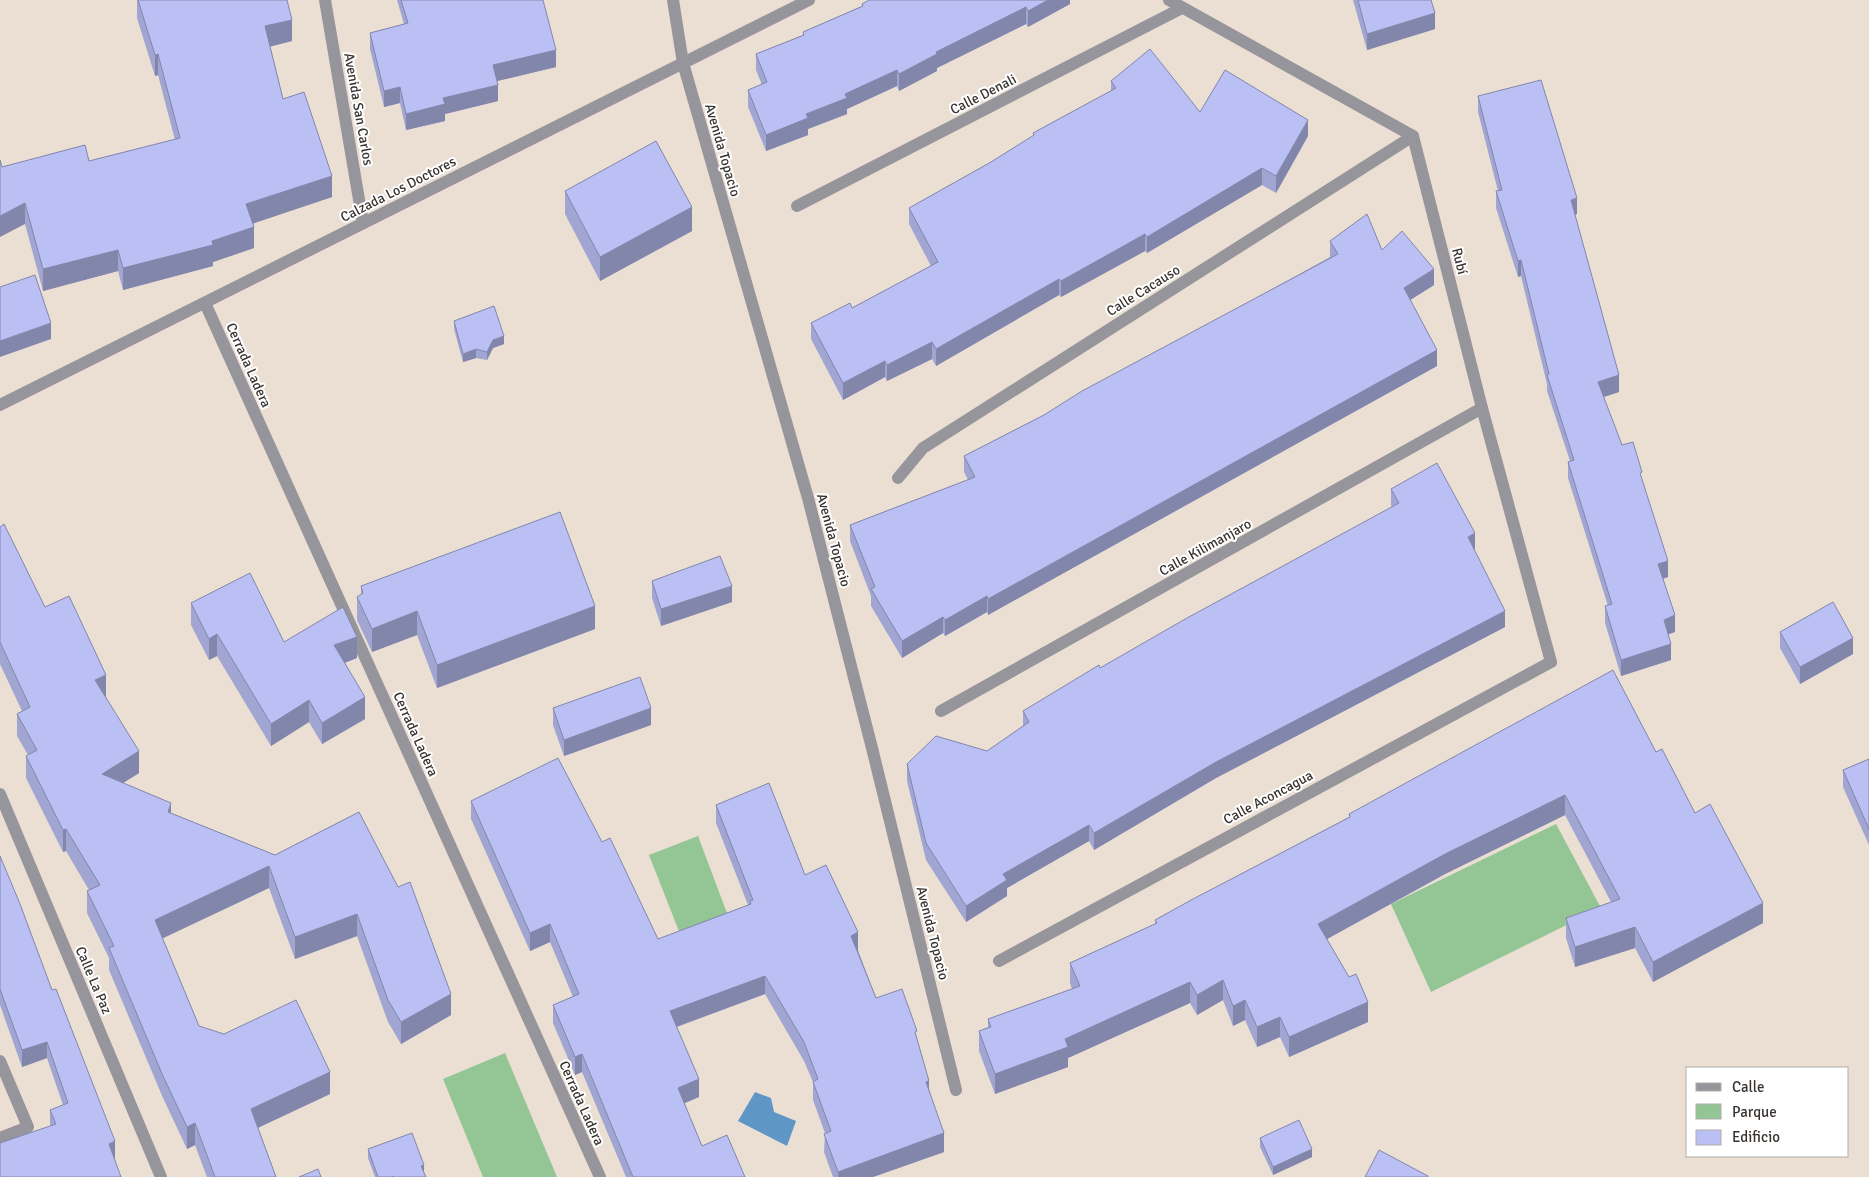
<svg xmlns="http://www.w3.org/2000/svg" width="1869" height="1177" viewBox="0 0 1869 1177" font-family="Signika,sans-serif">
	<style>
		.green { fill: #94c594 }
		.water { fill: #5e96c5 }
		.lines { fill: none; stroke-linecap: round; stroke-linejoin: round }
		.minor { stroke: #96959b; stroke-width: 12 }
		.wall { fill: #a0a5d2 }
		.shaded-wall { fill: #8286ab }
		.building { fill: #bac0f4; stroke: #8286ab }
		.labels { text-anchor: middle; stroke-width: 4; stroke-linejoin: round; paint-order: stroke }
		.street-label { font-size: 14px; fill: #38332f; stroke: #fff }
	</style>
	<rect width="100%" height="100%" fill="#ebdfd4"/>
	<!-- green -->
	<g class="green">
		<path d="M 1556,824 L 1601,908 L 1431,992 L 1391,904 Z"/>
		<path d="M 698,836 L 730,921 L 682,939 L 649,855 Z"/>
		<path d="M 505,1053 L 557,1177 L 483,1177 L 443,1079 Z"/>
	</g>
	<!-- water -->
	<path class="water" d="M 755,1092 L 771,1098 L 774,1112 L 796,1121 L 787,1146 L 738,1121 Z"/>
	<g class="lines">
		<!-- minor -->
		<g class="minor">
			<path d="M 325,0 L 363,223"/>
			<path d="M 673,0 L 683,63 L 808,498 L 872,748 L 956,1090"/>
			<path d="M 797,206 L 1182,8"/>
			<path d="M 205,303 L 600,1177"/>
			<path d="M 0,405 L 809,0"/>
			<path d="M 898,478 L 923,448 L 1413,136"/>
			<path d="M 941,711 L 1482,408"/>
			<path d="M 0,794 L 161,1177"/>
			<path d="M 999,961 L 1551,662 L 1482,408 L 1413,136 L 1169,0"/>
			<path d="M 0,1061 L 28,1127 L 0,1138"/>
		</g>
	</g>
	<!-- wall -->
	<g class="wall">
		<path d="M 137,0 L 287,0 L 292,41 L 270,46 L 283,99 L 332,197 L 253,223 L 254,248 L 213,262 L 213,266 L 123,290 L 118,271 L 43,291 L 25,224 L 2,167 L 89,161 L 175,140 L 158,75 L 155,76 L 137,18 Z"/>
		<path d="M 397,0 L 543,0 L 556,67 L 497,81 L 498,101 L 445,114 L 445,121 L 406,130 L 400,103 L 384,107 L 370,49 L 370,33 L 404,24 Z"/>
		<path d="M 1070,0 L 1070,4 L 1028,27 L 1026,24 L 937,68 L 937,71 L 899,91 L 897,86 L 847,109 L 847,114 L 808,129 L 808,135 L 766,151 L 748,107 L 748,90 L 762,85 L 756,70 L 756,54 L 803,35 L 803,32 L 862,6 L 862,4 Z"/>
		<path d="M 1353,0 L 1431,0 L 1435,29 L 1367,50 Z"/>
		<path d="M 1111,81 L 1200,112 L 1308,136 L 1276,193 L 1262,185 L 1147,253 L 1145,251 L 1061,297 L 1059,295 L 936,366 L 932,359 L 887,381 L 885,377 L 843,400 L 811,339 L 811,323 L 852,308 L 931,266 L 909,224 L 909,208 L 991,162 L 1033,136 L 1033,133 L 1111,91 Z"/>
		<path d="M 1478,96 L 1577,214 L 1575,215 L 1619,392 L 1603,397 L 1622,445 L 1642,481 L 1668,577 L 1663,579 L 1675,632 L 1668,634 L 1671,660 L 1621,676 L 1605,623 L 1605,606 L 1608,606 L 1568,478 L 1568,462 L 1570,461 L 1547,391 L 1547,384 L 1521,276 L 1518,277 L 1496,208 L 1496,191 L 1498,191 L 1478,112 Z"/>
		<path d="M 565,191 L 692,231 L 600,281 L 565,214 Z"/>
		<path d="M 1330,241 L 1382,250 L 1434,285 L 1410,300 L 1437,366 L 988,615 L 987,612 L 945,636 L 943,633 L 902,658 L 871,606 L 871,596 L 850,541 L 850,525 L 968,480 L 964,472 L 964,456 L 1044,415 L 1330,257 Z"/>
		<path d="M 454,321 L 504,344 L 493,348 L 487,360 L 476,358 L 463,362 L 454,329 Z"/>
		<path d="M 1391,489 L 1475,549 L 1474,550 L 1505,627 L 1216,778 L 1094,850 L 1089,841 L 1007,888 L 1007,896 L 966,922 L 926,860 L 907,781 L 907,764 L 987,751 L 1023,726 L 1023,711 L 1392,507 L 1391,505 Z"/>
		<path d="M 0,527 L 45,607 L 106,697 L 105,697 L 139,773 L 123,783 L 171,813 L 275,855 L 359,812 L 451,1015 L 401,1044 L 388,1022 L 357,936 L 295,959 L 269,888 L 162,938 L 199,1026 L 330,1094 L 258,1128 L 276,1177 L 207,1177 L 195,1145 L 187,1149 L 163,1098 L 109,970 L 109,958 L 87,913 L 87,891 L 89,890 L 66,851 L 63,852 L 26,778 L 26,756 L 28,755 L 17,736 L 17,714 L 22,711 L 0,664 Z"/>
		<path d="M 652,581 L 732,602 L 661,626 L 652,598 Z"/>
		<path d="M 361,586 L 595,629 L 437,688 L 417,635 L 372,652 L 357,620 L 357,597 L 361,595 Z"/>
		<path d="M 191,603 L 284,642 L 357,658 L 344,663 L 365,719 L 322,744 L 309,722 L 271,746 L 217,656 L 209,660 L 191,625 Z"/>
		<path d="M 1780,632 L 1853,654 L 1800,684 L 1780,648 Z"/>
		<path d="M 553,708 L 651,725 L 564,756 L 553,725 Z"/>
		<path d="M 1656,752 L 1695,813 L 1763,923 L 1653,982 L 1635,948 L 1575,967 L 1566,938 L 1566,918 L 1611,902 L 1565,815 L 1445,874 L 1327,939 L 1368,1022 L 1289,1057 L 1280,1037 L 1257,1047 L 1245,1020 L 1233,1026 L 1223,1000 L 1197,1015 L 1190,1003 L 1068,1058 L 1068,1067 L 995,1094 L 979,1051 L 979,1031 L 988,1027 L 988,1019 L 1072,989 L 1070,983 L 1070,963 L 1155,924 L 1155,920 L 1349,817 L 1349,814 Z"/>
		<path d="M 1869,759 L 1869,845 L 1843,787 L 1843,770 Z"/>
		<path d="M 471,801 L 602,842 L 658,939 L 748,905 L 716,823 L 716,805 L 805,875 L 858,950 L 876,998 L 917,1038 L 944,1152 L 873,1177 L 833,1177 L 824,1152 L 825,1133 L 813,1100 L 813,1082 L 804,1061 L 765,994 L 677,1027 L 699,1097 L 684,1103 L 702,1146 L 745,1177 L 626,1177 L 582,1072 L 575,1075 L 553,1023 L 553,1005 L 573,997 L 550,942 L 530,951 L 471,819 Z"/>
		<path d="M 0,856 L 115,1158 L 50,1125 L 50,1110 L 63,1105 L 47,1058 L 22,1067 L 0,1005 Z"/>
		<path d="M 1260,1138 L 1312,1157 L 1273,1175 L 1260,1147 Z"/>
		<path d="M 368,1149 L 424,1173 L 426,1177 L 375,1177 L 368,1158 Z"/>
	</g>
	<!-- shaded-wall -->
	<g class="shaded-wall">
		<path d="M 1048,0 L 1070,0 L 1070,4 L 1028,27 L 1028,11 Z"/>
		<path d="M 1026,7 L 1026,24 L 937,68 L 937,71 L 899,91 L 899,74 L 936,52 Z"/>
		<path d="M 1435,13 L 1435,29 L 1367,50 L 1367,34 Z"/>
		<path d="M 292,20 L 292,41 L 265,48 L 265,26 Z"/>
		<path d="M 556,50 L 556,67 L 493,82 L 493,65 Z"/>
		<path d="M 158,54 L 158,75 L 155,76 L 155,55 Z"/>
		<path d="M 897,70 L 897,86 L 847,109 L 847,114 L 808,129 L 808,135 L 766,151 L 766,135 L 845,94 Z"/>
		<path d="M 498,85 L 498,101 L 445,114 L 445,121 L 406,130 L 406,114 L 443,98 Z"/>
		<path d="M 400,87 L 400,103 L 384,107 L 384,91 Z"/>
		<path d="M 1308,120 L 1308,136 L 1276,193 L 1276,176 Z"/>
		<path d="M 1262,168 L 1262,185 L 1147,253 L 1147,237 Z"/>
		<path d="M 332,176 L 332,197 L 246,226 L 246,204 Z"/>
		<path d="M 1577,198 L 1577,214 L 1571,216 L 1571,200 Z"/>
		<path d="M 25,203 L 25,224 L 0,237 L 0,216 Z"/>
		<path d="M 692,207 L 692,231 L 600,281 L 600,257 Z"/>
		<path d="M 254,227 L 254,248 L 213,262 L 213,266 L 123,290 L 123,268 L 212,241 Z"/>
		<path d="M 1145,234 L 1145,251 L 1061,297 L 1061,281 Z"/>
		<path d="M 118,250 L 118,271 L 43,291 L 43,269 Z"/>
		<path d="M 1521,260 L 1521,276 L 1518,277 L 1518,261 Z"/>
		<path d="M 1434,269 L 1434,285 L 1404,304 L 1404,288 Z"/>
		<path d="M 1059,279 L 1059,295 L 936,366 L 936,349 Z"/>
		<path d="M 51,323 L 51,339 L 0,357 L 0,341 Z"/>
		<path d="M 504,336 L 504,344 L 493,348 L 487,360 L 487,352 L 493,340 Z"/>
		<path d="M 932,342 L 932,359 L 887,381 L 887,365 Z"/>
		<path d="M 476,349 L 476,358 L 463,362 L 463,354 Z"/>
		<path d="M 1437,350 L 1437,366 L 988,615 L 988,599 Z"/>
		<path d="M 885,361 L 885,377 L 843,400 L 843,383 Z"/>
		<path d="M 1619,375 L 1619,392 L 1598,399 L 1598,382 Z"/>
		<path d="M 1475,533 L 1475,549 L 1468,553 L 1468,537 Z"/>
		<path d="M 1668,561 L 1668,577 L 1658,580 L 1658,564 Z"/>
		<path d="M 732,586 L 732,602 L 661,626 L 661,609 Z"/>
		<path d="M 987,596 L 987,612 L 945,636 L 945,620 Z"/>
		<path d="M 595,606 L 595,629 L 437,688 L 437,665 Z"/>
		<path d="M 417,611 L 417,635 L 372,652 L 372,629 Z"/>
		<path d="M 1505,611 L 1505,627 L 1216,778 L 1094,850 L 1094,833 L 1216,762 Z"/>
		<path d="M 1675,615 L 1675,632 L 1664,636 L 1664,620 Z"/>
		<path d="M 943,617 L 943,633 L 902,658 L 902,641 Z"/>
		<path d="M 217,634 L 217,656 L 209,660 L 209,639 Z"/>
		<path d="M 357,637 L 357,658 L 334,667 L 334,645 Z"/>
		<path d="M 1853,638 L 1853,654 L 1800,684 L 1800,667 Z"/>
		<path d="M 1671,644 L 1671,660 L 1621,676 L 1621,660 Z"/>
		<path d="M 106,675 L 106,697 L 95,702 L 95,680 Z"/>
		<path d="M 365,697 L 365,719 L 322,744 L 322,723 Z"/>
		<path d="M 309,700 L 309,722 L 271,746 L 271,724 Z"/>
		<path d="M 651,708 L 651,725 L 564,756 L 564,740 Z"/>
		<path d="M 139,751 L 139,773 L 102,796 L 102,774 Z"/>
		<path d="M 1565,795 L 1565,815 L 1445,874 L 1318,944 L 1318,924 L 1445,854 Z"/>
		<path d="M 171,803 L 171,825 L 168,812 Z"/>
		<path d="M 1089,825 L 1089,841 L 1007,888 L 1007,896 L 966,922 L 966,906 L 1003,874 Z"/>
		<path d="M 66,829 L 66,851 L 63,852 L 63,830 Z"/>
		<path d="M 269,866 L 269,888 L 155,942 L 155,920 Z"/>
		<path d="M 1763,903 L 1763,923 L 1653,982 L 1653,962 Z"/>
		<path d="M 357,914 L 357,936 L 295,959 L 295,937 Z"/>
		<path d="M 550,924 L 550,942 L 530,951 L 530,933 Z"/>
		<path d="M 1635,927 L 1635,948 L 1575,967 L 1575,947 Z"/>
		<path d="M 858,932 L 858,950 L 851,954 L 851,936 Z"/>
		<path d="M 765,976 L 765,994 L 670,1029 L 670,1011 Z"/>
		<path d="M 1223,980 L 1223,1000 L 1197,1015 L 1197,995 Z"/>
		<path d="M 1190,982 L 1190,1003 L 1068,1058 L 1068,1067 L 995,1094 L 995,1074 L 1065,1039 Z"/>
		<path d="M 451,994 L 451,1015 L 401,1044 L 401,1022 Z"/>
		<path d="M 1245,1000 L 1245,1020 L 1233,1026 L 1233,1006 Z"/>
		<path d="M 1368,1002 L 1368,1022 L 1289,1057 L 1289,1037 Z"/>
		<path d="M 1280,1017 L 1280,1037 L 1257,1047 L 1257,1027 Z"/>
		<path d="M 47,1042 L 47,1058 L 22,1067 L 22,1050 Z"/>
		<path d="M 582,1054 L 582,1072 L 575,1075 L 575,1057 Z"/>
		<path d="M 330,1072 L 330,1094 L 251,1131 L 251,1109 Z"/>
		<path d="M 699,1079 L 699,1097 L 678,1106 L 678,1088 Z"/>
		<path d="M 929,1081 L 929,1099 L 926,1082 Z"/>
		<path d="M 195,1123 L 195,1145 L 187,1149 L 187,1127 Z"/>
		<path d="M 944,1133 L 944,1152 L 873,1177 L 838,1177 L 838,1172 Z"/>
		<path d="M 115,1141 L 115,1158 L 109,1160 L 109,1144 Z"/>
		<path d="M 1312,1149 L 1312,1157 L 1273,1175 L 1273,1167 Z"/>
		<path d="M 424,1165 L 424,1173 L 421,1166 Z"/>
	</g>
	<!-- building -->
	<g class="building">
		<path d="M 138,0 L 287,0 L 292,20 L 265,26 L 283,99 L 304,92 L 332,176 L 246,204 L 254,227 L 212,241 L 213,245 L 123,268 L 118,250 L 43,269 L 25,203 L 0,216 L 0,160 L 2,167 L 85,145 L 89,161 L 180,138 L 158,54 L 155,55 Z"/>
		<path d="M 401,0 L 543,0 L 556,50 L 493,65 L 498,85 L 443,98 L 445,104 L 406,114 L 400,87 L 384,91 L 370,33 L 408,23 Z"/>
		<path d="M 869,0 L 1048,0 L 1028,11 L 1026,7 L 936,52 L 937,54 L 899,74 L 897,70 L 845,94 L 847,98 L 806,114 L 808,118 L 766,135 L 748,90 L 767,82 L 756,54 L 804,35 L 803,32 L 863,6 L 862,4 Z"/>
		<path d="M 1358,0 L 1431,0 L 1435,13 L 1367,34 Z"/>
		<path d="M 1150,49 L 1200,112 L 1225,70 L 1308,120 L 1276,176 L 1262,168 L 1147,237 L 1145,234 L 1061,281 L 1059,279 L 936,349 L 932,342 L 887,365 L 885,361 L 843,383 L 811,323 L 850,303 L 852,308 L 938,262 L 909,208 L 991,162 L 1034,135 L 1033,133 L 1116,88 L 1111,81 Z"/>
		<path d="M 1541,80 L 1577,198 L 1571,200 L 1619,375 L 1598,382 L 1622,445 L 1633,442 L 1642,472 L 1640,473 L 1668,561 L 1658,564 L 1675,615 L 1664,620 L 1671,644 L 1621,660 L 1605,606 L 1612,604 L 1568,462 L 1574,460 L 1547,375 L 1549,374 L 1521,260 L 1518,261 L 1496,191 L 1502,190 L 1478,96 Z"/>
		<path d="M 656,141 L 692,207 L 600,257 L 565,191 Z"/>
		<path d="M 1367,214 L 1382,250 L 1402,231 L 1434,269 L 1404,288 L 1437,350 L 988,599 L 987,596 L 945,620 L 943,617 L 902,641 L 871,589 L 875,587 L 850,525 L 975,477 L 964,456 L 1044,415 L 1082,391 L 1338,254 L 1330,241 Z"/>
		<path d="M 35,275 L 51,323 L 0,341 L 0,287 Z"/>
		<path d="M 494,306 L 504,336 L 493,340 L 487,352 L 476,349 L 463,354 L 454,321 Z"/>
		<path d="M 1437,463 L 1475,533 L 1468,537 L 1505,611 L 1216,762 L 1094,833 L 1089,825 L 1003,874 L 1007,880 L 966,906 L 926,843 L 907,764 L 936,736 L 987,751 L 1029,722 L 1023,711 L 1099,665 L 1100,668 L 1187,618 L 1399,503 L 1391,489 Z"/>
		<path d="M 560,512 L 595,606 L 437,665 L 417,611 L 372,629 L 357,597 L 363,593 L 361,586 Z"/>
		<path d="M 4,524 L 45,607 L 69,596 L 106,675 L 95,680 L 139,751 L 102,774 L 171,803 L 168,812 L 275,855 L 359,812 L 398,887 L 410,882 L 451,994 L 401,1022 L 388,1000 L 357,914 L 295,937 L 269,866 L 155,920 L 199,1026 L 224,1034 L 296,1000 L 330,1072 L 251,1109 L 276,1177 L 215,1177 L 195,1123 L 187,1127 L 163,1076 L 109,948 L 114,946 L 87,891 L 100,885 L 66,829 L 63,830 L 26,756 L 37,750 L 17,714 L 30,707 L 0,642 L 0,527 Z"/>
		<path d="M 720,556 L 732,586 L 661,609 L 652,581 Z"/>
		<path d="M 250,573 L 284,642 L 343,607 L 357,637 L 334,645 L 365,697 L 322,723 L 309,700 L 271,724 L 217,634 L 209,639 L 191,603 Z"/>
		<path d="M 1833,602 L 1853,638 L 1800,667 L 1780,632 Z"/>
		<path d="M 1613,670 L 1656,752 L 1662,749 L 1695,813 L 1710,804 L 1763,903 L 1653,962 L 1635,927 L 1575,947 L 1566,918 L 1620,899 L 1565,795 L 1445,854 L 1318,924 L 1349,977 L 1356,974 L 1368,1002 L 1289,1037 L 1280,1017 L 1257,1027 L 1245,1000 L 1233,1006 L 1223,980 L 1197,995 L 1190,982 L 1065,1039 L 1068,1047 L 995,1074 L 979,1031 L 991,1027 L 988,1019 L 1080,986 L 1070,963 L 1157,923 L 1155,920 L 1193,899 L 1350,817 L 1349,814 Z"/>
		<path d="M 640,677 L 651,708 L 564,740 L 553,708 Z"/>
		<path d="M 558,758 L 602,842 L 610,838 L 658,939 L 751,904 L 750,901 L 753,900 L 716,805 L 769,783 L 805,875 L 826,865 L 858,932 L 851,936 L 876,998 L 902,989 L 917,1031 L 915,1032 L 929,1081 L 926,1082 L 944,1133 L 838,1172 L 824,1134 L 831,1131 L 813,1082 L 818,1079 L 804,1042 L 765,976 L 670,1011 L 699,1079 L 678,1088 L 702,1146 L 727,1135 L 745,1177 L 633,1177 L 582,1054 L 575,1057 L 553,1005 L 579,994 L 550,924 L 530,933 L 471,801 Z"/>
		<path d="M 1869,759 L 1869,829 L 1843,770 Z"/>
		<path d="M 0,856 L 20,904 L 52,990 L 56,989 L 115,1141 L 109,1144 L 121,1177 L 0,1177 L 0,1143 L 56,1124 L 50,1110 L 68,1103 L 47,1042 L 22,1050 L 0,989 Z"/>
		<path d="M 1299,1120 L 1312,1149 L 1273,1167 L 1260,1138 Z"/>
		<path d="M 412,1133 L 424,1165 L 421,1166 L 426,1177 L 393,1177 L 393,1176 L 391,1177 L 378,1177 L 368,1149 Z"/>
		<path d="M 1379,1150 L 1428,1176 L 1428,1177 L 1365,1177 Z"/>
		<path d="M 318,1169 L 321,1177 L 299,1177 Z"/>
	</g>
	<g class="labels">
		<!-- street labels -->
		<g class="street-label">
			<text transform="translate(983 94) rotate(-27)" y="5">Calle Denali</text>
			<text transform="translate(359 109) rotate(80)" y="5">Avenida San Carlos</text>
			<text transform="translate(723 150) rotate(74)" y="5">Avenida Topacio</text>
			<text transform="translate(398 189) rotate(-27)" y="5">Calzada Los Doctores</text>
			<text transform="translate(1460 261) rotate(76)" y="5">Rubí</text>
			<text transform="translate(1143 290) rotate(-32)" y="5">Calle Cacauso</text>
			<text transform="translate(249 365) rotate(66)" y="5">Cerrada Ladera</text>
			<text transform="translate(834 540) rotate(75)" y="5">Avenida Topacio</text>
			<text transform="translate(1205 547) rotate(-29)" y="5">Calle Kilimanjaro</text>
			<text transform="translate(416 734) rotate(66)" y="5">Cerrada Ladera</text>
			<text transform="translate(1268 797) rotate(-28)" y="5">Calle Aconcagua</text>
			<text transform="translate(933 933) rotate(76)" y="5">Avenida Topacio</text>
			<text transform="translate(94 980) rotate(67)" y="5">Calle La Paz</text>
			<text transform="translate(582 1103) rotate(66)" y="5">Cerrada Ladera</text>
		</g>
	</g>
	<!-- legend -->
	<rect x="1686" y="1067" width="162" height="90" fill="#ffffff" stroke="#afadac"/>
	<rect x="1696" y="1083" width="25" height="8" fill="#96959b" stroke="#afadac"/>
	<text x="1732" y="1092" font-size="15" fill="#38332f">Calle</text>
	<rect x="1696" y="1104" width="25" height="15" fill="#94c594" stroke="#afadac"/>
	<text x="1732" y="1117" font-size="15" fill="#38332f">Parque</text>
	<rect x="1696" y="1130" width="25" height="15" fill="#bac0f4" stroke="#afadac"/>
	<text x="1732" y="1142" font-size="15" fill="#38332f">Edificio</text>
</svg>
